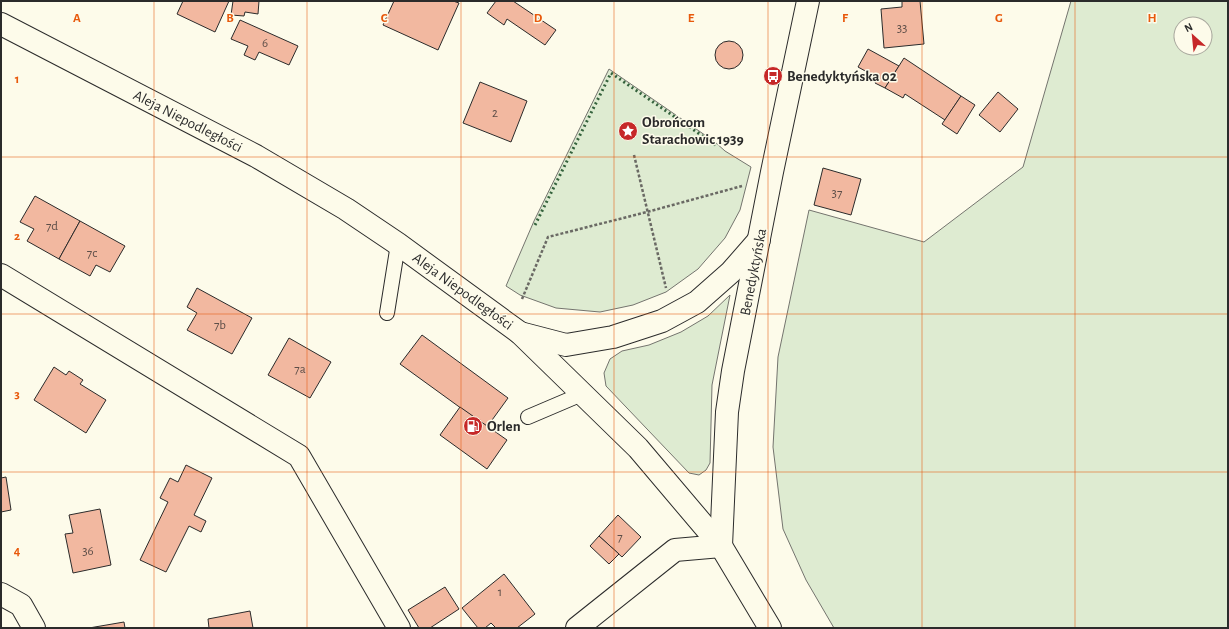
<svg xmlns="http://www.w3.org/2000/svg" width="1229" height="629" viewBox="0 0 1229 629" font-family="'Alegreya Sans',sans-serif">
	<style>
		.green { fill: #deebd1; stroke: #74746e; fill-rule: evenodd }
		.building { fill: #f2b8a0; stroke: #2b2b2b }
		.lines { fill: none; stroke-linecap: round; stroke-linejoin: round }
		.lane-casing { stroke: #2b2b2b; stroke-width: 16 }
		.street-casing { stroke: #2b2b2b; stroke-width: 24 }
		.secondary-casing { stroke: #2b2b2b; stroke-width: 24 }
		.primary-casing { stroke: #2b2b2b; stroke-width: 24 }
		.path { stroke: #6a6964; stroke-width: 2.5; stroke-dasharray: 3 2; stroke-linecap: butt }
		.lane { stroke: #fdfbea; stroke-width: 14 }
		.street { stroke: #fdfbea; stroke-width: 22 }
		.secondary { stroke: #fdfbea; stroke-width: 22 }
		.primary { stroke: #fdfbea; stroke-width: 22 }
		.hedge { stroke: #34623c; stroke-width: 3; stroke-dasharray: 2 3; stroke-linecap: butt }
		.grid { fill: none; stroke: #e8590c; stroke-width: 1; stroke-opacity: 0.55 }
		.labels { text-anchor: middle; stroke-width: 3; stroke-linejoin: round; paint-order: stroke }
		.number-label { font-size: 13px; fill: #5d4e48 }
		.poi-label { font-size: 15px; font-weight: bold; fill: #2b2b2b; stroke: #fdfbea; text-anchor: start }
		.street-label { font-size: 15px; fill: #2b2b2b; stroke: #fdfbea }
		.grid-label { font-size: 13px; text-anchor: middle; font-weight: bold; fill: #e8590c; stroke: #fdfbea; stroke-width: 3; stroke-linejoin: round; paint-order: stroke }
	</style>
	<rect width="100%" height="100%" fill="#fdfbea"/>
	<!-- green -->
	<g class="green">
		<path d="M 1071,1 L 1228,1 L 1228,628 L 834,628 L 806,580 L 783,529 L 773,447 L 778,357 L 809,210 L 924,242 L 1023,167 ZM 1181,24 L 1205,24 L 1205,48 L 1181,48 Z"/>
		<path d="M 609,69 L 715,142 L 725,151 L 751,167 L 740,210 L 725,238 L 698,269 L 666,292 L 633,305 L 600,312 L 556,308 L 520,295 L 506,286 L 534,221 Z"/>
		<path d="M 730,295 L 712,385 L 710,463 L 706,470 L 699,475 L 689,473 L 606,386 L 604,373 L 610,359 L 622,351 L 649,345 L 681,332 L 708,316 Z"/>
	</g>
	<!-- building -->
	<g class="building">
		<path d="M 183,1 L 229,1 L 215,32 L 177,14 Z"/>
		<path d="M 233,1 L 259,1 L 258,14 L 245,12 L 244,16 L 231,15 Z"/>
		<path d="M 394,1 L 453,1 L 459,3 L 438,50 L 383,25 Z"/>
		<path d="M 496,1 L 513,1 L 556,30 L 545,45 L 507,19 L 504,25 L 487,13 Z"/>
		<path d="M 902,1 L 920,1 L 924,44 L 884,48 L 881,9 L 902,7 Z"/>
		<path d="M 240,20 L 298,46 L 289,65 L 259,52 L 255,60 L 244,55 L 248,46 L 231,39 Z"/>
		<circle cx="729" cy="55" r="14"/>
		<path d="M 868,49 L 899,66 L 885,88 L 875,83 L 878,78 L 858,67 Z"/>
		<path d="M 904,58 L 961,96 L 945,120 L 905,94 L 903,98 L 885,88 Z"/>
		<path d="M 480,82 L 527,101 L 511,142 L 463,123 Z"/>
		<path d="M 998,92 L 1018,109 L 1000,132 L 979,115 Z"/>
		<path d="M 961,96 L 975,105 L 957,134 L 942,124 Z"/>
		<path d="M 823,168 L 861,179 L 851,215 L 814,205 Z"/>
		<path d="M 35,196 L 80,221 L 59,259 L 27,241 L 34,229 L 20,222 Z"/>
		<path d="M 80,221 L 125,246 L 110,272 L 96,265 L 90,276 L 59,259 Z"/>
		<path d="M 197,288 L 252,318 L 232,354 L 187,330 L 197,313 L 187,307 Z"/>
		<path d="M 422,335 L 508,398 L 487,427 L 400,364 Z"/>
		<path d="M 289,338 L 331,362 L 310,398 L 268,375 Z"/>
		<path d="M 54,367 L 66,375 L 69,371 L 83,380 L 80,384 L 106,400 L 86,433 L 34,400 Z"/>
		<path d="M 460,407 L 507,440 L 487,469 L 440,435 Z"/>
		<path d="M 186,465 L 212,478 L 194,515 L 206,521 L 201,532 L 189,526 L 166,572 L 140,560 L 168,502 L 160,498 L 170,478 L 178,482 Z"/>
		<path d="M 6,477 L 11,510 L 1,512 L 1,478 Z"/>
		<path d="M 100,509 L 111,565 L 73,573 L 65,534 L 73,533 L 69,515 Z"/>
		<path d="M 618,515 L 641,537 L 622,557 L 599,536 Z"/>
		<path d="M 599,536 L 619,554 L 609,564 L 590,546 Z"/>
		<path d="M 504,574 L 535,614 L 517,628 L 496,628 L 491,623 L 485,628 L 478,628 L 462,608 Z"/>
		<path d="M 445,587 L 459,609 L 430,628 L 419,628 L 408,610 Z"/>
		<path d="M 250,611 L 253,628 L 209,628 L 208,619 Z"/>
		<path d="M 124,622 L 125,628 L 89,628 Z"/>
	</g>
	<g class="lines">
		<!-- lane casing -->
		<g class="lane-casing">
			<g id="lane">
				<path d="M 387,313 L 398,244"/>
				<path d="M 528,417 L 582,394"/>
			</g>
		</g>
		<!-- street casing -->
		<g class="street-casing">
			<g id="street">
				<path d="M 1,275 L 299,456 L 399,628"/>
				<path d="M 1,594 L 21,605 L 34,628"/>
				<path d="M 577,628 L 675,550 L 721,546"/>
			</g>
		</g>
		<!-- secondary casing -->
		<g class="secondary-casing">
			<g id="secondary">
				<path d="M 520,333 L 566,345 L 613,337 L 662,321 L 697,302 L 731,272 L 759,240"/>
				<path d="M 721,546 L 727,412 L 733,371 L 772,172 L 808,1"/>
			</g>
		</g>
		<!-- primary casing -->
		<g class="primary-casing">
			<path id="primary" d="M 1,24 L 256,156 L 346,209 L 398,244 L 520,333 L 638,448 L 721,546 L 770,628"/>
		</g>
		<!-- path -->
		<g class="path">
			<path d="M 634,155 L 666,288"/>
			<path d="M 522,299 L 548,237 L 647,212 L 742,186"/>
		</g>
		<!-- lane -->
		<use href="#lane" class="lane"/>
		<!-- street -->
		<use href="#street" class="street"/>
		<!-- secondary -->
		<use href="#secondary" class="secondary"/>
		<!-- primary -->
		<use href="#primary" class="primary"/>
		<!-- hedge -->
		<path class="hedge" d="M 535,225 L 611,73 L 717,146"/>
	</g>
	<!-- grid -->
	<path class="grid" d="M 154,1 L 154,628M 307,1 L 307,628M 461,1 L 461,628M 614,1 L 614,628M 768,1 L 768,628M 922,1 L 922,628M 1075,1 L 1075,628M 1,157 L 1228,157M 1,314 L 1228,314M 1,472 L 1228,472"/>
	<!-- icons -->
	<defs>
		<g id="bus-disc" transform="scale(1)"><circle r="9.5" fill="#c62828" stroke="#fdfbea"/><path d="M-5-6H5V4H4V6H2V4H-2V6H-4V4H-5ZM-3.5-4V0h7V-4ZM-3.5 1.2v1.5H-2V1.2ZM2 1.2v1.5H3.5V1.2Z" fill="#fff"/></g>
		<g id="sight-disc" transform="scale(1)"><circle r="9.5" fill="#c62828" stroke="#fdfbea"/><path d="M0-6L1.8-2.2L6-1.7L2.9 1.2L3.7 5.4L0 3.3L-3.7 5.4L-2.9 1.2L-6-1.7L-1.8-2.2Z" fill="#fff"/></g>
		<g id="fuel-disc" transform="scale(1)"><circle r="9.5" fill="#c62828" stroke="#fdfbea"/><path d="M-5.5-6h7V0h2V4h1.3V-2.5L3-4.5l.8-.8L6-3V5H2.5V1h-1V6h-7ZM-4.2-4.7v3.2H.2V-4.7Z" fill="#fff"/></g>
	</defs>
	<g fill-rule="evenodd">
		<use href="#bus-disc" x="773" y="76"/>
		<use href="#sight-disc" x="628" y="131"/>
		<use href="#fuel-disc" x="473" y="426"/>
	</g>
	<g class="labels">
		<!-- number labels -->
		<g class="number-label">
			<text x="902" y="32">33</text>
			<text x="265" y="47">6</text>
			<text x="495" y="117">2</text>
			<text x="837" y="197">37</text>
			<text x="52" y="230">7d</text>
			<text x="92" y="257">7c</text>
			<text x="220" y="329">7b</text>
			<text x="300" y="373">7a</text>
			<text x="620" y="541">7</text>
			<text x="88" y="555">36</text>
			<text x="500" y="596">1</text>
		</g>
		<!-- poi labels -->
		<g class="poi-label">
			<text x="787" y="81">Benedyktyńska 02</text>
			<text x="642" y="127">Obrońcom<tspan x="642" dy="17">Starachowic 1939</tspan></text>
			<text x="487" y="431">Orlen</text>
		</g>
		<!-- street labels -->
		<g class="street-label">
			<text transform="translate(188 121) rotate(27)" y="5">Aleja Niepodległości</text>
			<text transform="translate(753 272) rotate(-79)" y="5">Benedyktyńska</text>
			<text transform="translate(463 291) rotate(36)" y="5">Aleja Niepodległości</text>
		</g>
	</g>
	<g class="grid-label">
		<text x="77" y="22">A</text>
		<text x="230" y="22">B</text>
		<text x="384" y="22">C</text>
		<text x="538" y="22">D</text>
		<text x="691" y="22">E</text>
		<text x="845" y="22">F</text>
		<text x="999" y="22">G</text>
		<text x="1152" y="22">H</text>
		<text x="17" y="83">1</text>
		<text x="17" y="240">2</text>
		<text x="17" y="398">3</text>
		<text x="17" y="555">4</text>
	</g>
	<!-- border -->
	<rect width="1229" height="629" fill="none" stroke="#2b2b2b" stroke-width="4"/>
	<!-- north arrow -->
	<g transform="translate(1193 36) rotate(333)"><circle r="19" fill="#fdfbea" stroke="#a9a89e"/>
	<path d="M0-3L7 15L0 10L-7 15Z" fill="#c62828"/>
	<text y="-6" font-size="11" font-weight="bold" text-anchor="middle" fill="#2b2b2b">N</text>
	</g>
</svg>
